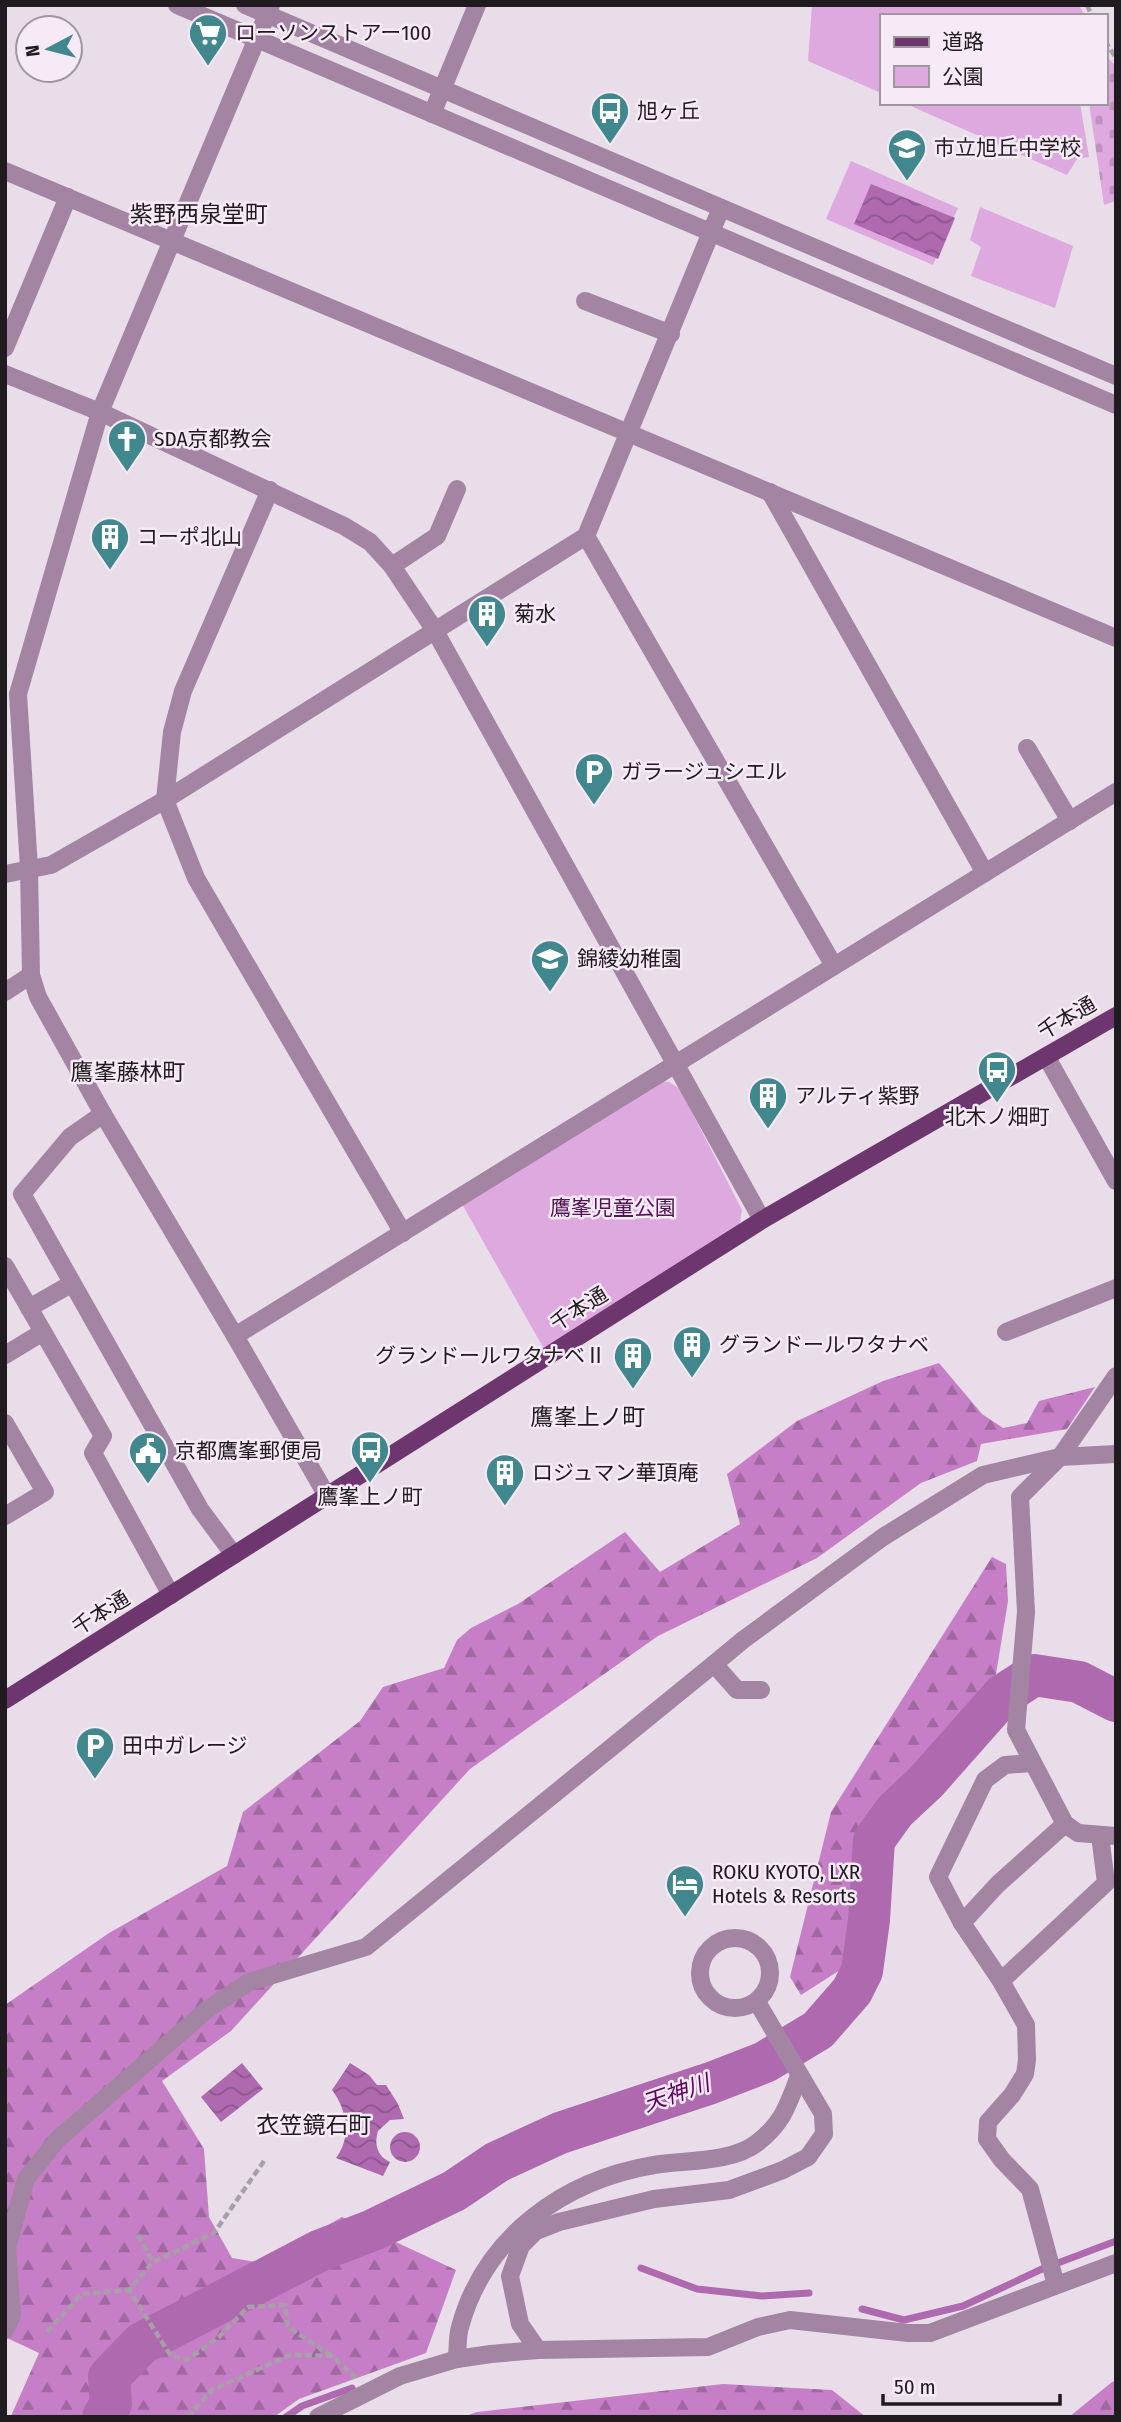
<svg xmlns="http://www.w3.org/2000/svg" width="1121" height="2422" viewBox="0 0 1121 2422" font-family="'Fira Sans Condensed','Noto Sans JP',sans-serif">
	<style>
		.green { fill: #dea9df }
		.forest { fill: url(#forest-firs) }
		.cemetery { fill: url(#cemetery-stones) }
		.water { fill: url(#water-waves) }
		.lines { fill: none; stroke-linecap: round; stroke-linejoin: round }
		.stream { stroke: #ae69af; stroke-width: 7 }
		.river { stroke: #ae69af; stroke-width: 42 }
		.path { stroke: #a8a0a8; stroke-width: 4.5; stroke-dasharray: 7 3.5; stroke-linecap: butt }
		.minor { stroke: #a384a3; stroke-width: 18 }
		.major { stroke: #6d366e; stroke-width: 18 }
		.labels { text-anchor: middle; stroke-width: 5; stroke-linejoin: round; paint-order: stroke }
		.poi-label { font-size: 21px; fill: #1f1b1f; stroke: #f5eaf5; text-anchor: start }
		.street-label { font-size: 21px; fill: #1f1b1f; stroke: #f5eaf5 }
		.park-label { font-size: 21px; fill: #531356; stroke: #f5eaf5 }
		.neighbourhood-label { font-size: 23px; fill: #1f1b1f; stroke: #f5eaf5 }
		.water-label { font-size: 23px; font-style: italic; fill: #5f0163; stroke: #f5eaf5 }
	</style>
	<defs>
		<pattern id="forest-firs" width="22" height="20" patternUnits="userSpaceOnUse" patternTransform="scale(1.75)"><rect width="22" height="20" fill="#c67fc7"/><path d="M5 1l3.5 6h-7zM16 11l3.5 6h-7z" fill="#a067a1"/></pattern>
		<pattern id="cemetery-stones" width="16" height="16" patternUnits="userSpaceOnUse" patternTransform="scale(1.75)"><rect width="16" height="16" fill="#dea9df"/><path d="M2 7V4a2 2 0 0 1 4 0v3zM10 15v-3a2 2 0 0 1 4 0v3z" fill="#be91bf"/></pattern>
		<pattern id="water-waves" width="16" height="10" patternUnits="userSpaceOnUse" patternTransform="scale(1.75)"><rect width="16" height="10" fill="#ae69af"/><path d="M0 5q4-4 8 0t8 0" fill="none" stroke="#8d568e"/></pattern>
	</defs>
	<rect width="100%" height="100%" fill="#e8dde8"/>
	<!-- green -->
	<g class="green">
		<path d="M 812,5 L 1079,5 L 1085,16 L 881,16 L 881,93 L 808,61 Z"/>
		<path d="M 904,103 L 1080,103 L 1089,157 L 1077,159 L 1067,175 Z"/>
		<path d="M 851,161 L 958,208 L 933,265 L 826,219 Z"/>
		<path d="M 980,207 L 1073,246 L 1055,308 L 971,276 L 981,247 L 970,240 Z"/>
		<path d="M 661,1081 L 669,1082 L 680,1089 L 742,1210 L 739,1228 L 544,1349 L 462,1204 Z"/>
	</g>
	<!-- forest -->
	<g class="forest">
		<path d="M 939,1363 L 982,1414 L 1003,1428 L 1027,1423 L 1039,1401 L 1095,1387 L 1067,1429 L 981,1444 L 977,1461 L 921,1483 L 817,1558 L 658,1636 L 470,1769 L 231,2031 L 162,2081 L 204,2149 L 209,2217 L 232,2258 L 262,2263 L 342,2217 L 456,2270 L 426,2353 L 299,2399 L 274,2417 L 11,2416 L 39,2353 L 5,2337 L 5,2005 L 109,1933 L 227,1866 L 243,1812 L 360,1721 L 383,1687 L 444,1668 L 457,1640 L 471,1628 L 518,1604 L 625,1532 L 660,1572 L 740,1524 L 727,1474 L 797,1421 L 883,1381 Z"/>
		<path d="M 992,1557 L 1006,1564 L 1008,1601 L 996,1674 L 980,1693 L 960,1726 L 920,1771 L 870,1833 L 851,1963 L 801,1995 L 790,1977 L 831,1812 Z"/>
		<path d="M 1116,2381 L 1116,2417 L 1069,2417 L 1112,2382 Z"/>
		<path d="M 723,2384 L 832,2390 L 866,2417 L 463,2417 L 477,2412 Z"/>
	</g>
	<!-- cemetery -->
	<path class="cemetery" d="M 1107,57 L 1116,66 L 1116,201 L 1104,205 L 1089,103 L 1105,103 Z"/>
	<!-- water -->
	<g class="water">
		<path d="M 871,184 L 955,218 L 938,259 L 854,224 Z"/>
		<path d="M 242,2063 L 263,2089 L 221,2122 L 201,2097 Z"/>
		<path d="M 350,2063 L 369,2075 L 377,2085 L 386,2085 L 398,2104 L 404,2119 L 390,2120 L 378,2131 C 374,2144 377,2156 390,2162 L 383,2176 L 336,2158 C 352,2137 347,2110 332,2090 Z"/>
		<circle cx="405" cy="2147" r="15"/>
	</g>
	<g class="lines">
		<!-- stream -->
		<g class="stream">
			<path d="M 641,2268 L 697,2289 L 762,2296 L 809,2293"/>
			<path d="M 862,2309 L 904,2320 L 963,2306 L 1042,2269 L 1116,2241"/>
			<path d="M 286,2417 L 302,2406 L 352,2388"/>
		</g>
		<!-- river -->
		<path class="river" d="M 103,2417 L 111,2404 L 109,2377 L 142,2343 L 321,2250 L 373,2230 L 454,2191 L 497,2162 L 560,2133 L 711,2083 L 765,2062 L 818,2030 L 852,1991 L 862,1971 L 869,1920 L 874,1840 L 895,1811 L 926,1782 L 1003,1695 L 1034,1675 L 1079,1682 L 1116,1701"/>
		<!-- path -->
		<g class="path">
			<path d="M 1087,5 L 1092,16"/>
			<path d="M 1105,41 L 1116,58"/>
			<path d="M 264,2161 L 214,2233 L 153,2262 L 129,2290 L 171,2356 L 187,2360 L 219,2337 L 248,2307 L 285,2305 L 288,2327 L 332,2356"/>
			<path d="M 138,2235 L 153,2262"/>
			<path d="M 47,2332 L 82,2294 L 129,2290"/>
			<path d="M 188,2417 L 212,2390 L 290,2355 L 332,2356 L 356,2378"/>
		</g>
		<!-- minor -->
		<g class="minor">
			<path d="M 177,5 L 1116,405"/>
			<path d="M 245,5 L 1116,376"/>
			<path d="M 271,5 L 100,412 L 18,694 L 29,868 L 31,975 L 38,997 L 103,1114 L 235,1336 L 327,1496"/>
			<path d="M 432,114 L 477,5"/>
			<path d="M 5,171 L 1116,638"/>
			<path d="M 585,301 L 671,334"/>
			<path d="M 5,348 L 68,197"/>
			<path d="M 5,374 L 100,412 L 344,526 L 370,542 L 392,566 L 434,629 L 762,1220"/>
			<path d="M 270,490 L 183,691 L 172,732 L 165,800 L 196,878 L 403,1233"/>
			<path d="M 770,492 L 985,873"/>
			<path d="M 586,536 L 834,966"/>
			<path d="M 392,566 L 437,536 L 457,489"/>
			<path d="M 1027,748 L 1070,821"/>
			<path d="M 5,874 L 51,865 L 165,800 L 586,536 L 721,208"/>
			<path d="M 5,992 L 31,975"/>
			<path d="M 1046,1056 L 1116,1181"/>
			<path d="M 103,1114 L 70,1137 L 22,1194 L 200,1509 L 234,1555"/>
			<path d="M 5,1266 L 103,1436 L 93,1453 L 171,1595"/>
			<path d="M 29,1308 L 71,1284"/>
			<path d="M 1006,1332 L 1116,1288"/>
			<path d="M 235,1336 L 1116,792"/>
			<path d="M 5,1355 L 43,1332"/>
			<path d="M 5,1423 L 45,1492 L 5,1516"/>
			<path d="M 714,1664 L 743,1640 L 883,1537 L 983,1475 L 1060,1457 L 1116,1454"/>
			<path d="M 1065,1824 L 1078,1833 L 1116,1836"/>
			<path d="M 962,1923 L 938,1877 L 985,1780 L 1005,1765 L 1032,1763"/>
			<circle cx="735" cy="1973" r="35"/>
			<path d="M 1001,1981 L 1106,1883 L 1100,1835"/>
			<path d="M 1056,2285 L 1030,2189 L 1002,2160 L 987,2139 L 988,2122 L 1012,2095 L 1025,2074 L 1027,2060 L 1026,2025 L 1001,1981 L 962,1923 L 998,1884 L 1065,1824 L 1016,1730 L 1026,1612 L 1020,1497 L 1060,1457 L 1116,1376"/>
			<path d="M 5,2330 L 12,2315 L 7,2248 L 26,2179 L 58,2139 L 208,2009 L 249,1982 L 366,1947 L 714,1664 L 737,1690 L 761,1690"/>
			<path d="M 538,2350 L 520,2324 L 510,2276 L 521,2246 L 536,2231 L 559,2222 L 654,2199 L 729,2190 L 783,2170 L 808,2157 L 824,2134 L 823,2114 L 757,2002"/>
			<path d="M 457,2359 C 458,2348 457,2337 460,2327 C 485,2236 564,2180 654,2165 C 685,2160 731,2163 757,2143 C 783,2123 788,2105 799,2076"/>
			<path d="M 318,2417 L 400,2376 L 457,2359 L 491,2354 L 538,2350 L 708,2347 L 758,2327 L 790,2320 L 908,2333 L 930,2333 L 1116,2263"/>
		</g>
		<!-- major -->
		<path class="major" d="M 5,1700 L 762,1220 L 1116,1016"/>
	</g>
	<!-- icons -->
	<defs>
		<g id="supermarket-pin" transform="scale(2.0125)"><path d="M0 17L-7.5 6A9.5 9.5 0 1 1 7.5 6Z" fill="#40888e" stroke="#f5eaf5"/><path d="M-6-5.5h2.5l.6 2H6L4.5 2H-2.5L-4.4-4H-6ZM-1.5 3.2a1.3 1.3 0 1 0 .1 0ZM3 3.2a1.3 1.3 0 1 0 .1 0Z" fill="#fff"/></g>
		<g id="bus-pin" transform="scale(2.0125)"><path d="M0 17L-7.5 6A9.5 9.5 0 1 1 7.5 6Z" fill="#40888e" stroke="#f5eaf5"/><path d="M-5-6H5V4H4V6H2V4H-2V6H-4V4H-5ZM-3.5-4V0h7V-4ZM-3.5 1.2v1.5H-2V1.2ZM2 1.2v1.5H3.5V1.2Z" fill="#fff"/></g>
		<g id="school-pin" transform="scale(2.0125)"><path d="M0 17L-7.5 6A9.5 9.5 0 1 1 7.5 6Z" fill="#40888e" stroke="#f5eaf5"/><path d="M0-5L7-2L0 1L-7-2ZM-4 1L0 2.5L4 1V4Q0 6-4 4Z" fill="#fff"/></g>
		<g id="church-pin" transform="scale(2.0125)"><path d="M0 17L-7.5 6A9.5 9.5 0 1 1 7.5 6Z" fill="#40888e" stroke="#f5eaf5"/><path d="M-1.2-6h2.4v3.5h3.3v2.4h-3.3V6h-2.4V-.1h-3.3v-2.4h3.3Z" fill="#fff"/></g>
		<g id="building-pin" transform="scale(2.0125)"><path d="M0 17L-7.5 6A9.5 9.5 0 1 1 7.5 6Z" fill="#40888e" stroke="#f5eaf5"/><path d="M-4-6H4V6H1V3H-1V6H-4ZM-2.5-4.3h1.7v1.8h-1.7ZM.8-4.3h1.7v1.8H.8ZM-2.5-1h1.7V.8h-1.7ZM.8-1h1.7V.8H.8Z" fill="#fff"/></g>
		<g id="parking-pin" transform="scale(2.0125)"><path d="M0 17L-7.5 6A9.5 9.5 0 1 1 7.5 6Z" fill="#40888e" stroke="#f5eaf5"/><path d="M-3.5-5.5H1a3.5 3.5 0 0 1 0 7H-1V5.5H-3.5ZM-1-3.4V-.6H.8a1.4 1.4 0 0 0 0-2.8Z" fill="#fff"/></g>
		<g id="civic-pin" transform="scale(2.0125)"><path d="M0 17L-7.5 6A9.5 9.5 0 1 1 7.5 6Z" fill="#40888e" stroke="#f5eaf5"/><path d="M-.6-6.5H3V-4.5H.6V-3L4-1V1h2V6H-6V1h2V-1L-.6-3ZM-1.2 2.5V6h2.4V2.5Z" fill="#fff"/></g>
		<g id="hotel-pin" transform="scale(2.0125)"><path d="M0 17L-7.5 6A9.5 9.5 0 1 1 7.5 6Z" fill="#40888e" stroke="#f5eaf5"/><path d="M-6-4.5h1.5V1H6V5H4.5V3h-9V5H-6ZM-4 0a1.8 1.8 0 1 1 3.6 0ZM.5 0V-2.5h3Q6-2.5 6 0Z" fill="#fff"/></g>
	</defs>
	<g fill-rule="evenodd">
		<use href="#supermarket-pin" x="208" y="33"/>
		<use href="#bus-pin" x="610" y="111"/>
		<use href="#school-pin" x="907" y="148"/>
		<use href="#church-pin" x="127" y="439"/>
		<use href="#building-pin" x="110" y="537"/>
		<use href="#building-pin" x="487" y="614"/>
		<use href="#parking-pin" x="594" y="772"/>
		<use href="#school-pin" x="550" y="959"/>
		<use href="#bus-pin" x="997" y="1070"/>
		<use href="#building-pin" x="768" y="1096"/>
		<use href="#building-pin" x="692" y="1345"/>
		<use href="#building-pin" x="633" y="1356"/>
		<use href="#bus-pin" x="370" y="1450"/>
		<use href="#civic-pin" x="148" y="1451"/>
		<use href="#building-pin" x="505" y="1473"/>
		<use href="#parking-pin" x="95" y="1746"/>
		<use href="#hotel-pin" x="685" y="1884"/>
	</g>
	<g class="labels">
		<!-- poi labels -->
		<g class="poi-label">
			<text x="235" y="40">ローソンストアー100</text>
			<text x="637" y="118">旭ヶ丘</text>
			<text x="934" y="155">市立旭丘中学校</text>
			<text x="154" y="446">SDA京都教会</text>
			<text x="137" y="544">コーポ北山</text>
			<text x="514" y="621">菊水</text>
			<text x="621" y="779">ガラージュシエル</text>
			<text x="577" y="966">錦綾幼稚園</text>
			<text x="795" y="1103">アルティ紫野</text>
			<text x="997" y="1124" text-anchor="middle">北木ノ畑町</text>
			<text x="719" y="1352">グランドールワタナベ</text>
			<text x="606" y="1363" text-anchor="end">グランドールワタナベⅡ</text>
			<text x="175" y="1458">京都鷹峯郵便局</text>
			<text x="532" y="1480">ロジュマン華頂庵</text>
			<text x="370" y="1504" text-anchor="middle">鷹峯上ノ町</text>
			<text x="122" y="1753">田中ガレージ</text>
			<text x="712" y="1879">ROKU KYOTO, LXR<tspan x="712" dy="24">Hotels &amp; Resorts</tspan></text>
		</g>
		<!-- street labels -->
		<g class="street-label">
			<text transform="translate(1067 1018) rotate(-30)" y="7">千本通</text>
			<text transform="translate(579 1309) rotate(-32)" y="7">千本通</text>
			<text transform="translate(101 1613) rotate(-32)" y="7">千本通</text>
		</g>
		<!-- park labels -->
		<g class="park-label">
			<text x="613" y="1215">鷹峯児童公園</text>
		</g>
		<!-- neighbourhood labels -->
		<g class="neighbourhood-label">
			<text x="199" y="222">紫野西泉堂町</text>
			<text x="128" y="1080">鷹峯藤林町</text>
			<text x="588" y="1425">鷹峯上ノ町</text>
			<text x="314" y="2133">衣笠鏡石町</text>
		</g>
		<!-- water labels -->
		<g class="water-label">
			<text transform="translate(676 2093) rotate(-19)" y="8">天神川</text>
		</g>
	</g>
	<!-- border -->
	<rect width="1121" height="2422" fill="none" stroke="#1f1b1f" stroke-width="14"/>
	<!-- legend -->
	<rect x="880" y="14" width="228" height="91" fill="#f5eaf5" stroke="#9f979f" stroke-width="2"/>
	<rect x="894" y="37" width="35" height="10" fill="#6d366e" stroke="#9f979f" stroke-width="2"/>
	<text x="942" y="49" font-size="21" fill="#1f1b1f">道路</text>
	<rect x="894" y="66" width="35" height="21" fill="#dea9df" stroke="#9f979f" stroke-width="2"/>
	<text x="942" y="84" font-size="21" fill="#1f1b1f">公園</text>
	<!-- north arrow -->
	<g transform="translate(49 49) rotate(263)"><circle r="33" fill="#f5eaf5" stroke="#9f979f" stroke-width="2"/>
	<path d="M0-5L12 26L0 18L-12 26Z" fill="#40888e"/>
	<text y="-10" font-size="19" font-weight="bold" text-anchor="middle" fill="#1f1b1f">N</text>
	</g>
	<!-- scale -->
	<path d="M883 2394v10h177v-10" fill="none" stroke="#1f1b1f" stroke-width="3.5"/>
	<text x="894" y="2394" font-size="21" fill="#1f1b1f" stroke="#f5eaf5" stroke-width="5" paint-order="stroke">50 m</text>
</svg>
